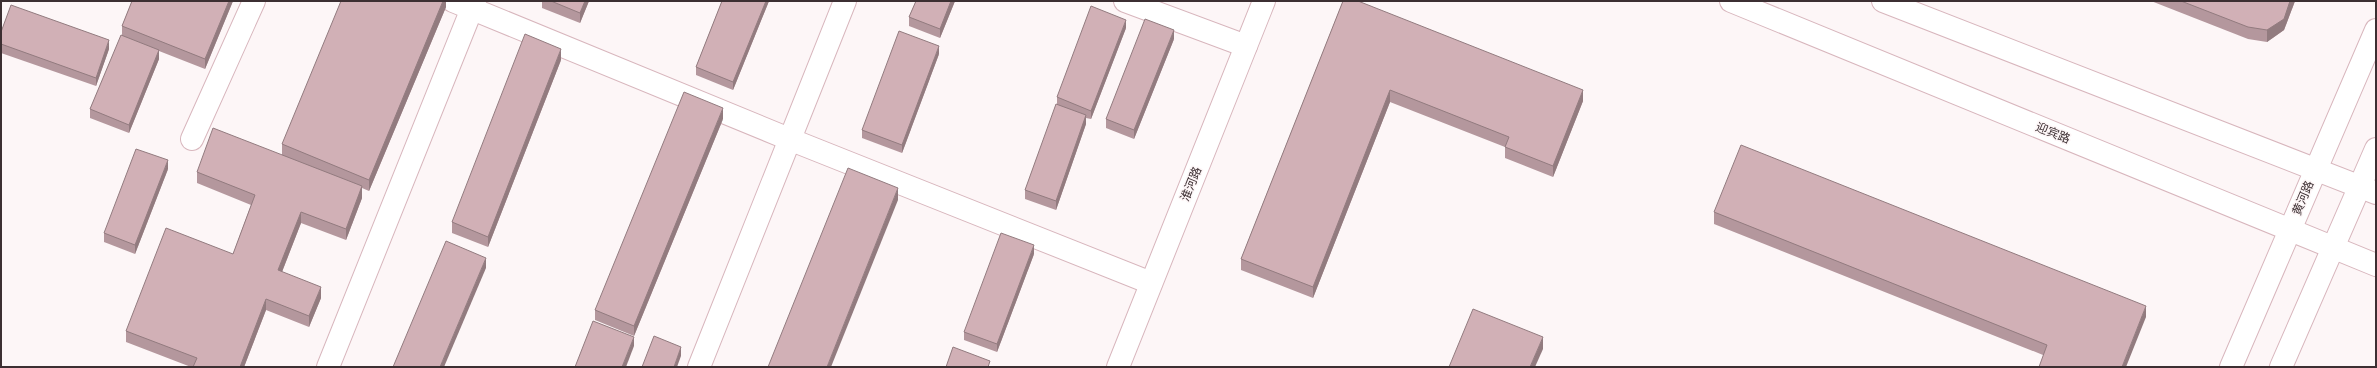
<svg xmlns="http://www.w3.org/2000/svg" width="2377" height="368" viewBox="0 0 2377 368" font-family="Bitter,'Noto Sans SC',serif">
	<style>
		.lines { fill: none; stroke-linecap: round; stroke-linejoin: round }
		.minor-casing { stroke: #d8b6bd; stroke-width: 24 }
		.major-casing { stroke: #d8b6bd; stroke-width: 24 }
		.minor { stroke: #fff; stroke-width: 22 }
		.major { stroke: #fff; stroke-width: 22 }
		.wall { fill: #b4979d }
		.shaded-wall { fill: #927b7f }
		.building { fill: #d1b0b6; stroke: #927b7f }
		.labels { text-anchor: middle; stroke-width: 3; stroke-linejoin: round; paint-order: stroke }
		.street-label { font-size: 12px; fill: #3c2f32; stroke: #fdf6f7 }
	</style>
	<rect width="100%" height="100%" fill="#fdf6f7"/>
	<g class="lines">
		<!-- minor casing -->
		<g class="minor-casing">
			<g id="minor">
				<path d="M 453,1 L 789,139 L 1151,283"/>
				<path d="M 1125,1 L 1246,46"/>
				<path d="M 192,139 L 254,1"/>
				<path d="M 328,367 L 475,1"/>
				<path d="M 699,367 L 845,1"/>
				<path d="M 1118,367 L 1264,1"/>
			</g>
		</g>
		<!-- major casing -->
		<g class="major-casing">
			<g id="major">
				<path d="M 1731,1 L 2376,265"/>
				<path d="M 1883,1 L 2376,193"/>
				<path d="M 2231,367 L 2376,30"/>
				<path d="M 2281,367 L 2376,149"/>
			</g>
		</g>
		<!-- minor -->
		<use href="#minor" class="minor"/>
		<!-- major -->
		<use href="#major" class="major"/>
	</g>
	<!-- wall -->
	<g class="wall">
		<path d="M 132,1 L 233,1 L 205,69 L 159,51 L 159,59 L 129,133 L 90,118 L 90,109 L 122,35 L 122,26 Z"/>
		<path d="M 446,1 L 446,7 L 369,191 L 362,188 L 362,198 L 346,240 L 301,223 L 282,272 L 321,298 L 309,327 L 266,310 L 244,367 L 191,367 L 126,342 L 126,331 L 233,254 L 251,205 L 197,183 L 197,172 L 282,155 L 282,144 Z"/>
		<path d="M 542,1 L 589,1 L 580,23 L 542,8 Z"/>
		<path d="M 722,1 L 769,1 L 733,90 L 696,75 L 696,67 Z"/>
		<path d="M 916,1 L 955,1 L 940,38 L 909,26 L 909,17 Z"/>
		<path d="M 1343,1 L 1583,101 L 1553,177 L 1505,158 L 1505,147 L 1390,102 L 1313,298 L 1241,270 L 1241,259 Z"/>
		<path d="M 2151,1 L 2295,1 L 2284,30 L 2267,42 L 2248,39 Z"/>
		<path d="M 1126,28 L 1091,119 L 1086,118 L 1086,124 L 1056,210 L 1025,199 L 1025,190 L 1057,105 L 1057,97 Z"/>
		<path d="M 1,32 L 109,49 L 96,86 L 1,53 Z"/>
		<path d="M 1174,39 L 1134,139 L 1106,128 L 1106,119 Z"/>
		<path d="M 939,54 L 902,153 L 862,138 L 862,130 Z"/>
		<path d="M 561,60 L 488,247 L 452,233 L 452,222 Z"/>
		<path d="M 723,119 L 634,336 L 595,320 L 595,310 Z"/>
		<path d="M 168,169 L 135,254 L 104,242 L 104,233 Z"/>
		<path d="M 1714,212 L 2146,317 L 2043,355 L 1714,224 Z"/>
		<path d="M 1034,254 L 997,352 L 964,340 L 964,332 Z"/>
	</g>
	<!-- shaded-wall -->
	<g class="shaded-wall">
		<path d="M 229,1 L 233,1 L 205,69 L 205,59 Z"/>
		<path d="M 443,1 L 446,1 L 446,7 L 369,191 L 369,180 Z"/>
		<path d="M 585,1 L 589,1 L 580,23 L 580,13 Z"/>
		<path d="M 766,1 L 769,1 L 733,90 L 733,82 Z"/>
		<path d="M 951,1 L 955,1 L 940,38 L 940,29 Z"/>
		<path d="M 2290,1 L 2295,1 L 2284,30 L 2267,42 L 2267,30 Z"/>
		<path d="M 1126,20 L 1126,28 L 1091,119 L 1091,111 Z"/>
		<path d="M 1174,30 L 1174,39 L 1134,139 L 1134,130 Z"/>
		<path d="M 109,40 L 109,49 L 96,86 L 96,78 Z"/>
		<path d="M 939,46 L 939,54 L 902,153 L 902,145 Z"/>
		<path d="M 561,49 L 561,60 L 488,247 L 488,237 Z"/>
		<path d="M 159,50 L 159,59 L 129,133 L 129,125 Z"/>
		<path d="M 1390,90 L 1390,102 L 1313,298 L 1313,287 Z"/>
		<path d="M 1583,90 L 1583,101 L 1553,177 L 1553,166 Z"/>
		<path d="M 723,108 L 723,119 L 634,336 L 634,326 Z"/>
		<path d="M 1086,115 L 1086,124 L 1056,210 L 1056,201 Z"/>
		<path d="M 168,160 L 168,169 L 135,254 L 135,245 Z"/>
		<path d="M 362,186 L 362,198 L 346,240 L 346,229 Z"/>
		<path d="M 898,188 L 898,200 L 831,367 L 827,367 Z"/>
		<path d="M 301,212 L 301,223 L 278,282 L 278,270 Z"/>
		<path d="M 1034,245 L 1034,254 L 997,352 L 997,344 Z"/>
		<path d="M 486,258 L 486,268 L 444,367 L 440,367 Z"/>
		<path d="M 321,287 L 321,298 L 309,327 L 309,316 Z"/>
		<path d="M 266,299 L 266,310 L 244,367 L 240,367 Z"/>
		<path d="M 2146,306 L 2146,317 L 2126,367 L 2122,367 Z"/>
		<path d="M 634,337 L 634,346 L 626,367 L 622,367 Z"/>
		<path d="M 1543,337 L 1543,349 L 1535,367 L 1530,367 Z"/>
		<path d="M 681,347 L 681,356 L 677,367 L 674,367 Z"/>
	</g>
	<!-- building -->
	<g class="building">
		<path d="M 132,1 L 229,1 L 205,59 L 122,26 Z"/>
		<path d="M 341,1 L 443,1 L 369,180 L 282,144 Z"/>
		<path d="M 551,1 L 585,1 L 580,13 Z"/>
		<path d="M 722,1 L 766,1 L 733,82 L 696,67 Z"/>
		<path d="M 916,1 L 951,1 L 940,29 L 909,17 Z"/>
		<path d="M 1343,1 L 1358,1 L 1583,90 L 1553,166 L 1505,147 L 1509,137 L 1390,90 L 1313,287 L 1241,259 Z"/>
		<path d="M 2181,1 L 2290,1 L 2284,19 L 2267,30 L 2248,27 Z"/>
		<path d="M 11,5 L 109,40 L 96,78 L 1,44 L 1,32 Z"/>
		<path d="M 1091,6 L 1126,20 L 1091,111 L 1057,97 Z"/>
		<path d="M 1145,19 L 1174,30 L 1134,130 L 1106,119 Z"/>
		<path d="M 899,31 L 939,46 L 902,145 L 862,130 Z"/>
		<path d="M 525,34 L 561,49 L 488,237 L 452,222 Z"/>
		<path d="M 121,35 L 159,50 L 129,125 L 90,109 Z"/>
		<path d="M 684,92 L 723,108 L 634,326 L 595,310 Z"/>
		<path d="M 1056,104 L 1086,115 L 1056,201 L 1025,190 Z"/>
		<path d="M 213,128 L 362,186 L 346,229 L 301,212 L 278,270 L 321,287 L 309,316 L 266,299 L 240,367 L 193,367 L 197,358 L 126,331 L 166,228 L 233,254 L 255,195 L 197,172 Z"/>
		<path d="M 1741,145 L 2146,306 L 2122,367 L 2039,367 L 2047,345 L 1714,212 Z"/>
		<path d="M 136,149 L 168,160 L 135,245 L 104,233 Z"/>
		<path d="M 848,168 L 898,188 L 827,367 L 768,367 Z"/>
		<path d="M 1001,233 L 1034,245 L 997,344 L 964,332 Z"/>
		<path d="M 446,241 L 486,258 L 440,367 L 393,367 Z"/>
		<path d="M 1473,309 L 1543,337 L 1530,367 L 1449,367 Z"/>
		<path d="M 593,321 L 634,337 L 622,367 L 575,367 Z"/>
		<path d="M 654,336 L 681,347 L 674,367 L 642,367 Z"/>
		<path d="M 953,347 L 990,361 L 988,367 L 946,367 Z"/>
	</g>
	<g class="labels">
		<!-- street labels -->
		<g class="street-label">
			<text transform="translate(2053 133) rotate(22)" y="4">迎宾路</text>
			<text transform="translate(1191 184) rotate(-68)" y="4">淮河路</text>
			<text transform="translate(2303 198) rotate(-67)" y="4">黄河路</text>
		</g>
	</g>
	<!-- border -->
	<rect width="2377" height="368" fill="none" stroke="#3c2f32" stroke-width="4"/>
</svg>
